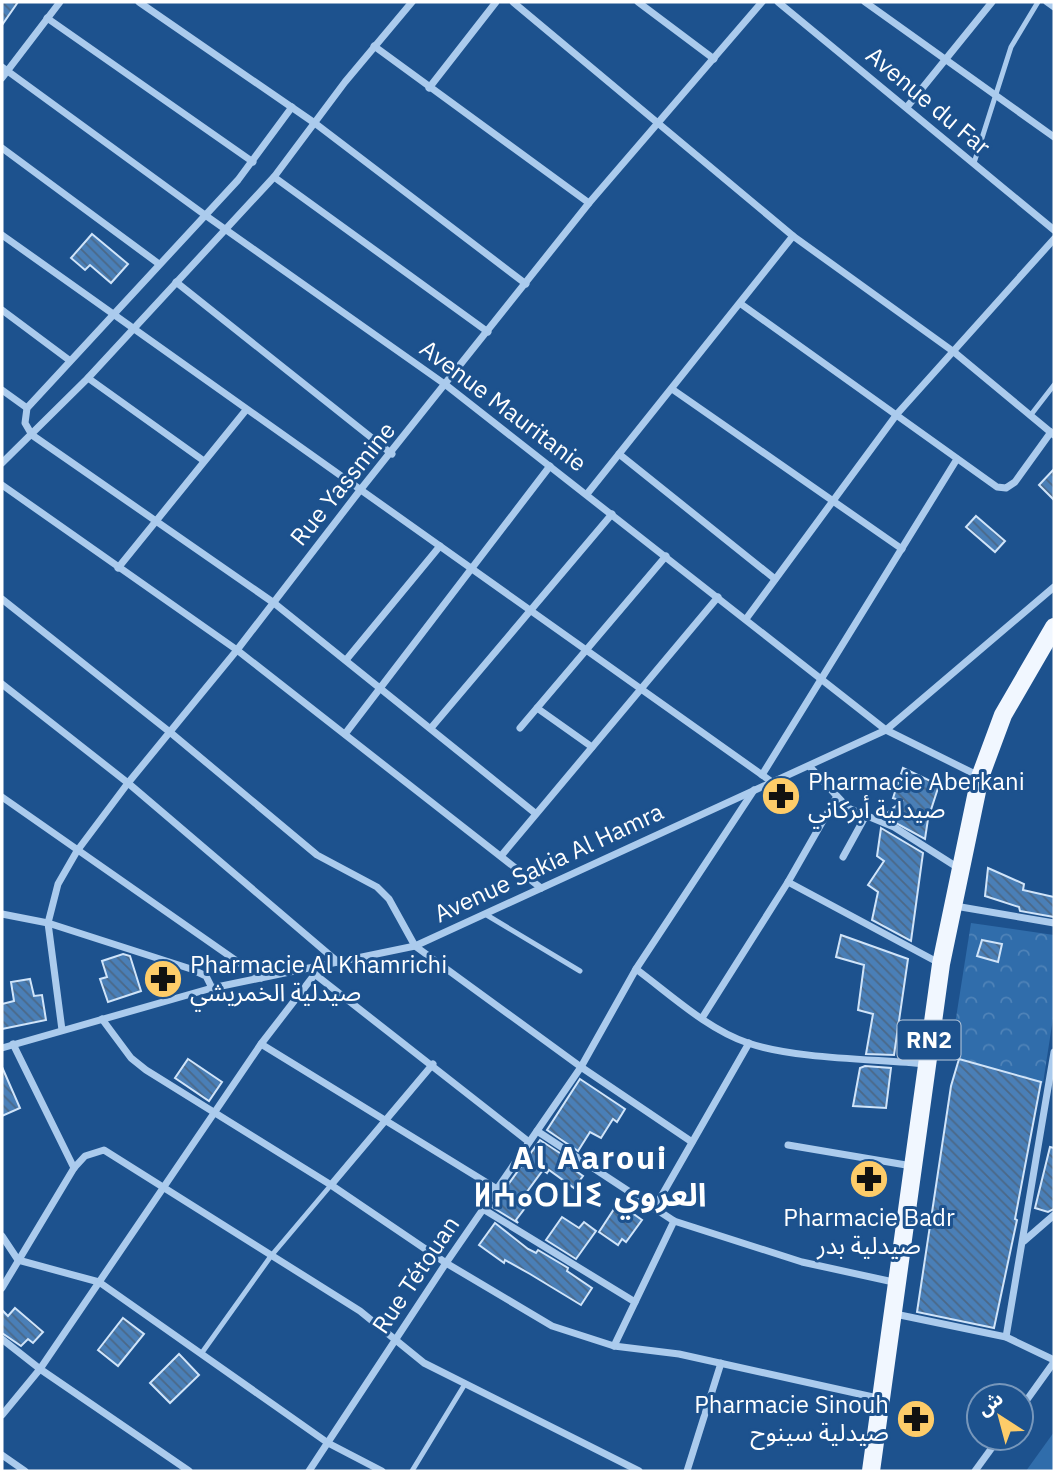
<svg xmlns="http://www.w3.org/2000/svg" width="1056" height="1473" viewBox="0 0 1056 1473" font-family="'IBM Plex Sans','Noto Sans Arabic','Noto Sans Tifinagh',sans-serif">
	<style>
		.grass { fill: #306dab }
		.park { fill: url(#park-crowns) }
		.building { fill: url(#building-back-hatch); stroke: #d0e4f9; stroke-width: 2 }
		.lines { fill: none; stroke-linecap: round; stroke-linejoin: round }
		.lane { stroke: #abcbed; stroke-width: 5 }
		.street { stroke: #abcbed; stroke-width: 7 }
		.primary { stroke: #f1f7ff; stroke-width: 18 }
		.labels { text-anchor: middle; stroke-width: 6; stroke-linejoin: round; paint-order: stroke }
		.shield { fill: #1d528e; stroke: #bbcbdd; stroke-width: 2 }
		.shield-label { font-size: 23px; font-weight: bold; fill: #fff }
		.street-label { font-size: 24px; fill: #fff; stroke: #1d528e }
		.poi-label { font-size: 24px; fill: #fff; stroke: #1d528e; text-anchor: start }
		.district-label { font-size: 32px; font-weight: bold; letter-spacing: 2px; fill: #fff; stroke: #1d528e }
	</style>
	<defs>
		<pattern id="park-crowns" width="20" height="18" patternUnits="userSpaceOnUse" patternTransform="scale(1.75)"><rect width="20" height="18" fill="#306dab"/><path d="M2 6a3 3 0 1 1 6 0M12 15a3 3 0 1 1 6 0" fill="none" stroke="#4f83b8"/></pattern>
		<pattern id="building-back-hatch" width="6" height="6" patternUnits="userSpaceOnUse" patternTransform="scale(1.75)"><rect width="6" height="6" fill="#4a7fb7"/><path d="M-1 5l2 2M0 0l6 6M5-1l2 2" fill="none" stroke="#4b6887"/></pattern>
	</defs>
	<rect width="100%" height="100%" fill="#1d528e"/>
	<!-- grass -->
	<path class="grass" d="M 1054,1432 L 1054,1471 L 1026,1471 Z"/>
	<!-- park -->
	<path class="park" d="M 971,923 L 1054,935 L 1054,1012 L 1043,1083 L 950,1056 Z"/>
	<!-- building -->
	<g class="building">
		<path d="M 2,2 L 18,2 L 2,25 Z"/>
		<path d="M 92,234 L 128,264 L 111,283 L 90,265 L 85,270 L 71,258 Z"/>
		<path d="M 1054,469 L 1054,500 L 1039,485 Z"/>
		<path d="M 976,516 L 1005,541 L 995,552 L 966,527 Z"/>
		<path d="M 903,768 L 939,785 L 928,819 L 925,839 L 883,816 L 902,801 L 893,798 Z"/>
		<path d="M 881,828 L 923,853 L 911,941 L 872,920 L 878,892 L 868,885 L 884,861 L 877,856 Z"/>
		<path d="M 988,868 L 1024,884 L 1023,890 L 1054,897 L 1054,917 L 1020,911 L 1019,907 L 985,896 Z"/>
		<path d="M 841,935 L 908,959 L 894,1055 L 866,1054 L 873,1014 L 858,1010 L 864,965 L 836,957 Z"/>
		<path d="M 982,940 L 1002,944 L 998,962 L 977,956 Z"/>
		<path d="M 123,954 L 130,956 L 141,991 L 108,1002 L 100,979 L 107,977 L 102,961 Z"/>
		<path d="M 30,979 L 34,996 L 42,995 L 46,1020 L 2,1029 L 2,1004 L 14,1001 L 11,982 Z"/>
		<path d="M 188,1059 L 222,1082 L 209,1101 L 175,1078 Z"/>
		<path d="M 959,1059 L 1041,1082 L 1015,1219 L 1017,1220 L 994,1328 L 917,1312 L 951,1086 Z"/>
		<path d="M 865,1066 L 891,1068 L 886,1108 L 853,1106 L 860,1068 Z"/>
		<path d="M 2,1067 L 20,1108 L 2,1116 Z"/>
		<path d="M 580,1079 L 625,1109 L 617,1122 L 613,1119 L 601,1138 L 590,1132 L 578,1151 L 547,1130 Z"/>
		<path d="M 540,1140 L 572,1161 L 569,1166 L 583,1176 L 574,1188 L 549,1170 L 547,1173 L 543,1170 L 521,1200 L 528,1204 L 516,1220 L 518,1223 L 492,1207 Z"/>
		<path d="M 1050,1147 L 1054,1148 L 1054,1209 L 1048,1212 L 1035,1208 Z"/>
		<path d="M 618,1203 L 642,1220 L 626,1242 L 622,1239 L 618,1245 L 599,1232 Z"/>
		<path d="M 562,1217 L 579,1228 L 584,1222 L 596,1231 L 576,1259 L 546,1240 Z"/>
		<path d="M 495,1223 L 528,1249 L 536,1253 L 538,1250 L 568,1268 L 567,1271 L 592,1288 L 581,1305 L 530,1274 L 505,1260 L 504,1263 L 479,1245 Z"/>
		<path d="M 15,1308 L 43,1332 L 33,1343 L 28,1339 L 21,1346 L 2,1333 L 2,1310 L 8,1316 Z"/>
		<path d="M 123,1318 L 144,1334 L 118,1366 L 98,1350 Z"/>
		<path d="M 179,1354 L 199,1375 L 170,1403 L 150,1383 Z"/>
	</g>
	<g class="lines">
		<!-- lane -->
		<g class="lane">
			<path d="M 974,163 L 1011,47 L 1038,2"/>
			<path d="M 1030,416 L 1054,385"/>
			<path d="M 485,914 L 580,971"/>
			<path d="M 201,1354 L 271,1256 L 331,1185"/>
			<path d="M 412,1471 L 465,1384"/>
		</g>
		<!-- street -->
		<g class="street">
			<path d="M 139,2 L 316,124 L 526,284"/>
			<path d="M 513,2 L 793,236 L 954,352 L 1054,435"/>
			<path d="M 638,2 L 714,59"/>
			<path d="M 778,2 L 1054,230"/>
			<path d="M 865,2 L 1054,137"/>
			<path d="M 1047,2 L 1054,7"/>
			<path d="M 47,18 L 253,162"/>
			<path d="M 374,46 L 589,203"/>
			<path d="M 2,67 L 205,215 L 446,385 L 886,730 L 979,776"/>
			<path d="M 2,78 L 60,2"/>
			<path d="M 429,88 L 496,2"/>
			<path d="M 292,107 L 238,180 L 27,408 L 25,423 L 32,435 L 274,603 L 535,813"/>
			<path d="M 907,107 L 992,2"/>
			<path d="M 2,148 L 159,264"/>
			<path d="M 274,177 L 488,332"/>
			<path d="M 2,235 L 772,782"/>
			<path d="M 176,282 L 392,454"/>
			<path d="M 741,304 L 997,487 L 1006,488 L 1015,482 L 1051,432"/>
			<path d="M 2,310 L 69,360"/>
			<path d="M 88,378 L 204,461"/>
			<path d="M 672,389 L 902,549"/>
			<path d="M 2,390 L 27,408"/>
			<path d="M 619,454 L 775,579"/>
			<path d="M 2,463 L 88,378 L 274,177 L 345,82 L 412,2"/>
			<path d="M 2,485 L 237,650 L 541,888"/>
			<path d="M 587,494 L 793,236"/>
			<path d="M 118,568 L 246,410"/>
			<path d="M 2,599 L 171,733 L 317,855 L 377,887 L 389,899 L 415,946 L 581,1067 L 692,1142"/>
			<path d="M 746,619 L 897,414 L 1054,239"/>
			<path d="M 346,660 L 440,546"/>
			<path d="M 2,684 L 128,783 L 339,963"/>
			<path d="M 537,708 L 592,747"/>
			<path d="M 431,728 L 612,514"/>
			<path d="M 520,728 L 666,556"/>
			<path d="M 345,734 L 550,466"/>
			<path d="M 810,767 L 848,808 L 894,827 L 960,869"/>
			<path d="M 762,775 L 957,459"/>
			<path d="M 2,797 L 261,978"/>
			<path d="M 501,856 L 718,597"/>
			<path d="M 843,857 L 865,817"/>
			<path d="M 788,882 L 941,964"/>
			<path d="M 955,906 L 1054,923"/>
			<path d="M 2,914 L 48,923 L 191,969 L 206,976 L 212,988"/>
			<path d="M 636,969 C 671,995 707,1029 748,1043 C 795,1059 874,1059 925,1064"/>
			<path d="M 312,972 L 529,1142"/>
			<path d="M 702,1018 L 788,882 L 836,798"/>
			<path d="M 102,1019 L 131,1058 L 146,1070 L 331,1185 L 446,1263 L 552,1326 L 614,1346 L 679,1354 L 882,1399"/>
			<path d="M 62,1030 L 48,923 L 58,884 L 77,851 L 128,783 L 237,650 L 361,489 L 589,203 L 762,2"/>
			<path d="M 13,1044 L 74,1168"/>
			<path d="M 261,1044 L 497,1189"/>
			<path d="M 2,1048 L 212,988 L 415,946 L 886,730 L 1054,587"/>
			<path d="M 537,1131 L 674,1221 L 802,1262 L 898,1283"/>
			<path d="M 788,1145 L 912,1166"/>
			<path d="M 331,1185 L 433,1064"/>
			<path d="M 483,1209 L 635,1302"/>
			<path d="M 654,1209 L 749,1043"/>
			<path d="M 2,1236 L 18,1260 L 99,1282 L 328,1443 L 382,1471"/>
			<path d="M 1024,1241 L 1054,1215"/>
			<path d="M 2,1288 L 74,1168 L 85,1156 L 104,1150 L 360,1311 L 424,1363 L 639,1471"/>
			<path d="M 895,1314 L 1006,1337 L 1054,1360"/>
			<path d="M 1006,1337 L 1054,1052"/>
			<path d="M 2,1339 L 40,1369 L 2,1415"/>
			<path d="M 614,1346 L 674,1221"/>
			<path d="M 1021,1408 L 1054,1362"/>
			<path d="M 2,1455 L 25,1471"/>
			<path d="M 189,1471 L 40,1369 L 261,1044 L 315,974"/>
			<path d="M 309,1471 L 446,1263 L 581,1067 L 636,969 L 754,790"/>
			<path d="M 687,1471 L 721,1363"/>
			<path d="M 975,1471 L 999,1438"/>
		</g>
		<!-- primary -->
		<path class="primary" d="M 871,1471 L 941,964 L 980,777 L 1003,715 L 1054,627"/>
	</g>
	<!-- icons -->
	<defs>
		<g id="pharmacy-disc" transform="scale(2.0125)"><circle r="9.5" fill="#fdcc69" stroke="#1d528e"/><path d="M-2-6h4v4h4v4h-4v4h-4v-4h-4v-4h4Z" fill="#111"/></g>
	</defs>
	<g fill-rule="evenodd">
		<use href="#pharmacy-disc" x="781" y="796"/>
		<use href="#pharmacy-disc" x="163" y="979"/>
		<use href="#pharmacy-disc" x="869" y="1179"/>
		<use href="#pharmacy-disc" x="916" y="1419"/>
	</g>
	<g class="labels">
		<!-- shield labels -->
		<rect class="shield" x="897.5" y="1020.5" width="63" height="39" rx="5"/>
		<g class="shield-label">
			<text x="929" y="1048">RN2</text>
		</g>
		<!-- street labels -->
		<g class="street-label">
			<text transform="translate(928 101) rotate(40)" y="8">Avenue du Far</text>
			<text transform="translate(503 406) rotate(37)" y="8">Avenue Mauritanie</text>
			<text transform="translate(343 484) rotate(-51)" y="8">Rue Yassmine</text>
			<text transform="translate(549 863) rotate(-25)" y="8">Avenue Sakia Al Hamra</text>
			<text transform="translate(416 1275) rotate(-56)" y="8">Rue Tétouan</text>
		</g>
		<!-- poi labels -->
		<g class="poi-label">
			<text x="808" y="790">Pharmacie Aberkani<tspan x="808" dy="28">صيدلية أبركاني</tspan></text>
			<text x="190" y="973">Pharmacie Al Khamrichi<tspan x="190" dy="28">صيدلية الخمريشي</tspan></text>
			<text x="869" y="1226" text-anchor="middle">Pharmacie Badr<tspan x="869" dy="28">صيدلية بدر</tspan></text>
			<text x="889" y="1413" text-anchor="end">Pharmacie Sinouh<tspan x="889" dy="28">صيدلية سينوح</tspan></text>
		</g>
		<!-- district labels -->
		<g class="district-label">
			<text x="590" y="1169">Al Aaroui<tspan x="590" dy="37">ⵍⵄⴰⵔⵡⵉ العروي</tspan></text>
		</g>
	</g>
	<!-- border -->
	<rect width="1056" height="1473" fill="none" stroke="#ffffff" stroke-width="7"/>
	<!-- north arrow -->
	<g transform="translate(1000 1417) rotate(324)"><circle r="33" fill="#1d528e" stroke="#7797bb" stroke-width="2"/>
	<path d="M0-5L12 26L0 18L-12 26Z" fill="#fdcc69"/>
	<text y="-10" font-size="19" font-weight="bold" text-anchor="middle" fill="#ffffff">ش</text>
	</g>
</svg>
